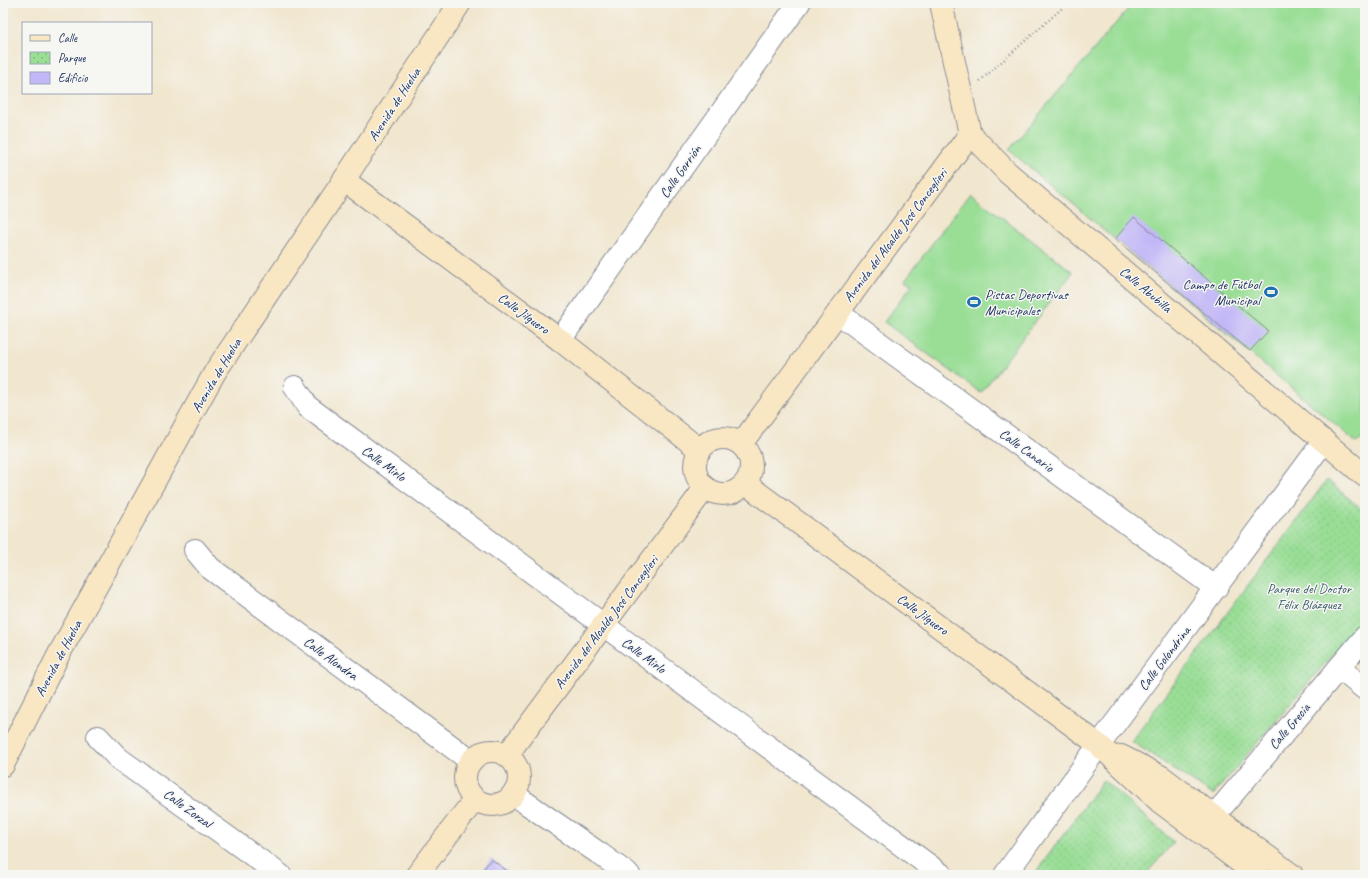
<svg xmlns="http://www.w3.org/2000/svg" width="1368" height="878" viewBox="0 0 1368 878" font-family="Caveat,sans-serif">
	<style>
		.park { fill: url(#park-dots); stroke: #5a867a }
		.garden { fill: #9ade96; stroke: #5a867a }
		.building { fill: #c3b8f7 }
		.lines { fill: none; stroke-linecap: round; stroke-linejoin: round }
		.street-casing { stroke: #868a96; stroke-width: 24 }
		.secondary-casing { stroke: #868a96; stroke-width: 24 }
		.path { stroke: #868a96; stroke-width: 2.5; stroke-dasharray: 1 3; stroke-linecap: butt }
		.street { stroke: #fff; stroke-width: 22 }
		.secondary { stroke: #f9e7c3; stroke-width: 22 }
		.labels { text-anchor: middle; stroke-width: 3; stroke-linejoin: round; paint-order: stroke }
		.street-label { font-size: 14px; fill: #1b2f5e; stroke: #f6f6f2 }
		.poi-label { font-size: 14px; fill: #1b2f5e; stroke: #f6f6f2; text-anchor: end }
		.park-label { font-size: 14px; fill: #3b5b6c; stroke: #f6f6f2 }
	</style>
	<defs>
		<pattern id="park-dots" width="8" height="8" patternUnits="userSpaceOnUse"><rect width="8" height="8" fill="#9ade96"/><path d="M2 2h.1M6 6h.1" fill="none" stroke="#84bf84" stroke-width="1.8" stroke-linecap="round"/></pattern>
	</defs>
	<rect width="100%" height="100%" fill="#f6f6f2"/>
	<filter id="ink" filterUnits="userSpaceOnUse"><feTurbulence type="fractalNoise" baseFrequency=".025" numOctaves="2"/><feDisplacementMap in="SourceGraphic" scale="8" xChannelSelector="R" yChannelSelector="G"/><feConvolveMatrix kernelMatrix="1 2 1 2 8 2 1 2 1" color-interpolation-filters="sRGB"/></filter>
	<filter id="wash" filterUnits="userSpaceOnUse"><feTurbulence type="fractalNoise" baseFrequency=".012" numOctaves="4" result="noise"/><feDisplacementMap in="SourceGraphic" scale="16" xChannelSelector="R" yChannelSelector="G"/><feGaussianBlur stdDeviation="0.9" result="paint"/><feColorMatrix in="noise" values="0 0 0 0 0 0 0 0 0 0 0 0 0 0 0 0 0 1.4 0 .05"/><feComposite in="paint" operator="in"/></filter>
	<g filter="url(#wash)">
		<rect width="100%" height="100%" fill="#f1e6ce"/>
		<!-- park -->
		<g class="park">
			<path d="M 1327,480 L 1365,512 L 1365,616 L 1213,795 L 1131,741 Z"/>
			<path d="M 1103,780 L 1174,842 L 1145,875 L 1034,875 Z"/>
		</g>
		<!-- garden -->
		<g class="garden">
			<path d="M 1133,3 L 1355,3 L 1365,11 L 1365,434 L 1357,443 L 1009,150 Z"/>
			<path d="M 970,193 L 1073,272 L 981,393 L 884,322 L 912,285 L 905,280 Z"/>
		</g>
		<g id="blocks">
			<!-- building -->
			<g class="building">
				<path d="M 1134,217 L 1268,331 L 1250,351 L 1115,239 Z"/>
				<path d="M 491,859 L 513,875 L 479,875 Z"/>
			</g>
		</g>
	</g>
	<g filter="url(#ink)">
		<use href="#blocks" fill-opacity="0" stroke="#868a96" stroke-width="1"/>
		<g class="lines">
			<!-- street casing -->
			<g class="street-casing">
				<g id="street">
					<path d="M 838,313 L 1216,588"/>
					<path d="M 560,340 L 799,3"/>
					<path d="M 295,387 L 308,407 L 942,875"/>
					<path d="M 195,550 L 210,568 L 471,761"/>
					<path d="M 1339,668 L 1365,689"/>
					<path d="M 98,737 L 118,758 L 280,875"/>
					<path d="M 513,794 L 600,854 L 629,875"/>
					<path d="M 1214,816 L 1365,637"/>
					<path d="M 1005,875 L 1099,745 L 1324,441"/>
				</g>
			</g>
			<!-- secondary casing -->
			<g class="secondary-casing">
				<g id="secondary">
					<path d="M 970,134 L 1008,173 L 1365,476"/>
					<path d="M 344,180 L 560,340 L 700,450"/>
					<circle cx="723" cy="466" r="28"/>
					<path d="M 741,444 L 970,134 L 941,3"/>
					<path d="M 746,484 L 1099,745 L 1160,802 L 1257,875"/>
					<circle cx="492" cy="778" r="27"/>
					<path d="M 507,755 L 705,488"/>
					<path d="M 1121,756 L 1162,777 L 1292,875"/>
					<path d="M 3,765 L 59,654 L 215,372 L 344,180 L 460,3"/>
					<path d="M 417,875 L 475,799"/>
				</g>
			</g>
			<!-- path -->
			<path class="path" d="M 980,81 L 1068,3"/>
			<!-- street -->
			<use href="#street" class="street"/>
			<!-- secondary -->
			<use href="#secondary" class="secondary"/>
		</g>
	</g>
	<!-- icons -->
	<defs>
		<g id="stadium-bare" transform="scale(1.08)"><path d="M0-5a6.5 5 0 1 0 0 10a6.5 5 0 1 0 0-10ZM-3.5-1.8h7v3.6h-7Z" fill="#1f6fb2" stroke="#f6f6f2" stroke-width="2.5" paint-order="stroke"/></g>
	</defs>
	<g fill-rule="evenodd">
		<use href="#stadium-bare" x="1271" y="292"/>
		<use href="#stadium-bare" x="974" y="302"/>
	</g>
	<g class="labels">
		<!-- street labels -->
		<g class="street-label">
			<text transform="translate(394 104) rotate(-57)" y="5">Avenida de Huelva</text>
			<text transform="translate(680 171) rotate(-55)" y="5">Calle Gorrión</text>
			<text transform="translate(895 235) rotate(-53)" y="5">Avenida del Alcalde José Conceglieri</text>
			<text transform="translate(1146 289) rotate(40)" y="5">Calle Abubilla</text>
			<text transform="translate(524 313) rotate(36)" y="5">Calle Jilguero</text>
			<text transform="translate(216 375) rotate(-59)" y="5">Avenida de Huelva</text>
			<text transform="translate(1027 450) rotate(36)" y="5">Calle Canario</text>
			<text transform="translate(384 463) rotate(36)" y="5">Calle Mirlo</text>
			<text transform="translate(923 614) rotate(36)" y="5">Calle Jilguero</text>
			<text transform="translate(606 622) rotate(-53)" y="5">Avenida del Alcalde José Conceglieri</text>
			<text transform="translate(644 655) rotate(36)" y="5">Calle Mirlo</text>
			<text transform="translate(58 658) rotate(-62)" y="5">Avenida de Huelva</text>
			<text transform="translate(331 658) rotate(36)" y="5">Calle Alondra</text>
			<text transform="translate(1164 658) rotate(-53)" y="5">Calle Golondrina</text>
			<text transform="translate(1289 726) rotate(-50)" y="5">Calle Grecia</text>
			<text transform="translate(188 808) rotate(36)" y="5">Calle Zorzal</text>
		</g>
		<!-- poi labels -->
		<g class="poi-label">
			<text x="1260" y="289">Campo de Fútbol<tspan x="1260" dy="16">Municipal</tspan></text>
			<text x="985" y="299" text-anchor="start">Pistas Deportivas<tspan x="985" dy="16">Municipales</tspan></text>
		</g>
		<!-- park labels -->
		<g class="park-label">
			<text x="1309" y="593">Parque del Doctor<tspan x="1309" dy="16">Félix Blázquez</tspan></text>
		</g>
	</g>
	<!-- margin -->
	<rect width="1368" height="878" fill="none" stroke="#f6f6f2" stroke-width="16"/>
	<!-- legend -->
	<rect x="22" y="22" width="130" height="72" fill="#f6f6f2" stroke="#9ea6b7"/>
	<rect x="30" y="35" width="20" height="6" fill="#f9e7c3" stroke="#9ea6b7"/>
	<text x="58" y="42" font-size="12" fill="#1b2f5e">Calle</text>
	<rect x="30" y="52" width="20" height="12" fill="url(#park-dots)" stroke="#9ea6b7"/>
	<text x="58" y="62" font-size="12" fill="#1b2f5e">Parque</text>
	<rect x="30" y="72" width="20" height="12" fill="#c3b8f7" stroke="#9ea6b7"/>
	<text x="58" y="82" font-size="12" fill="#1b2f5e">Edificio</text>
</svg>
